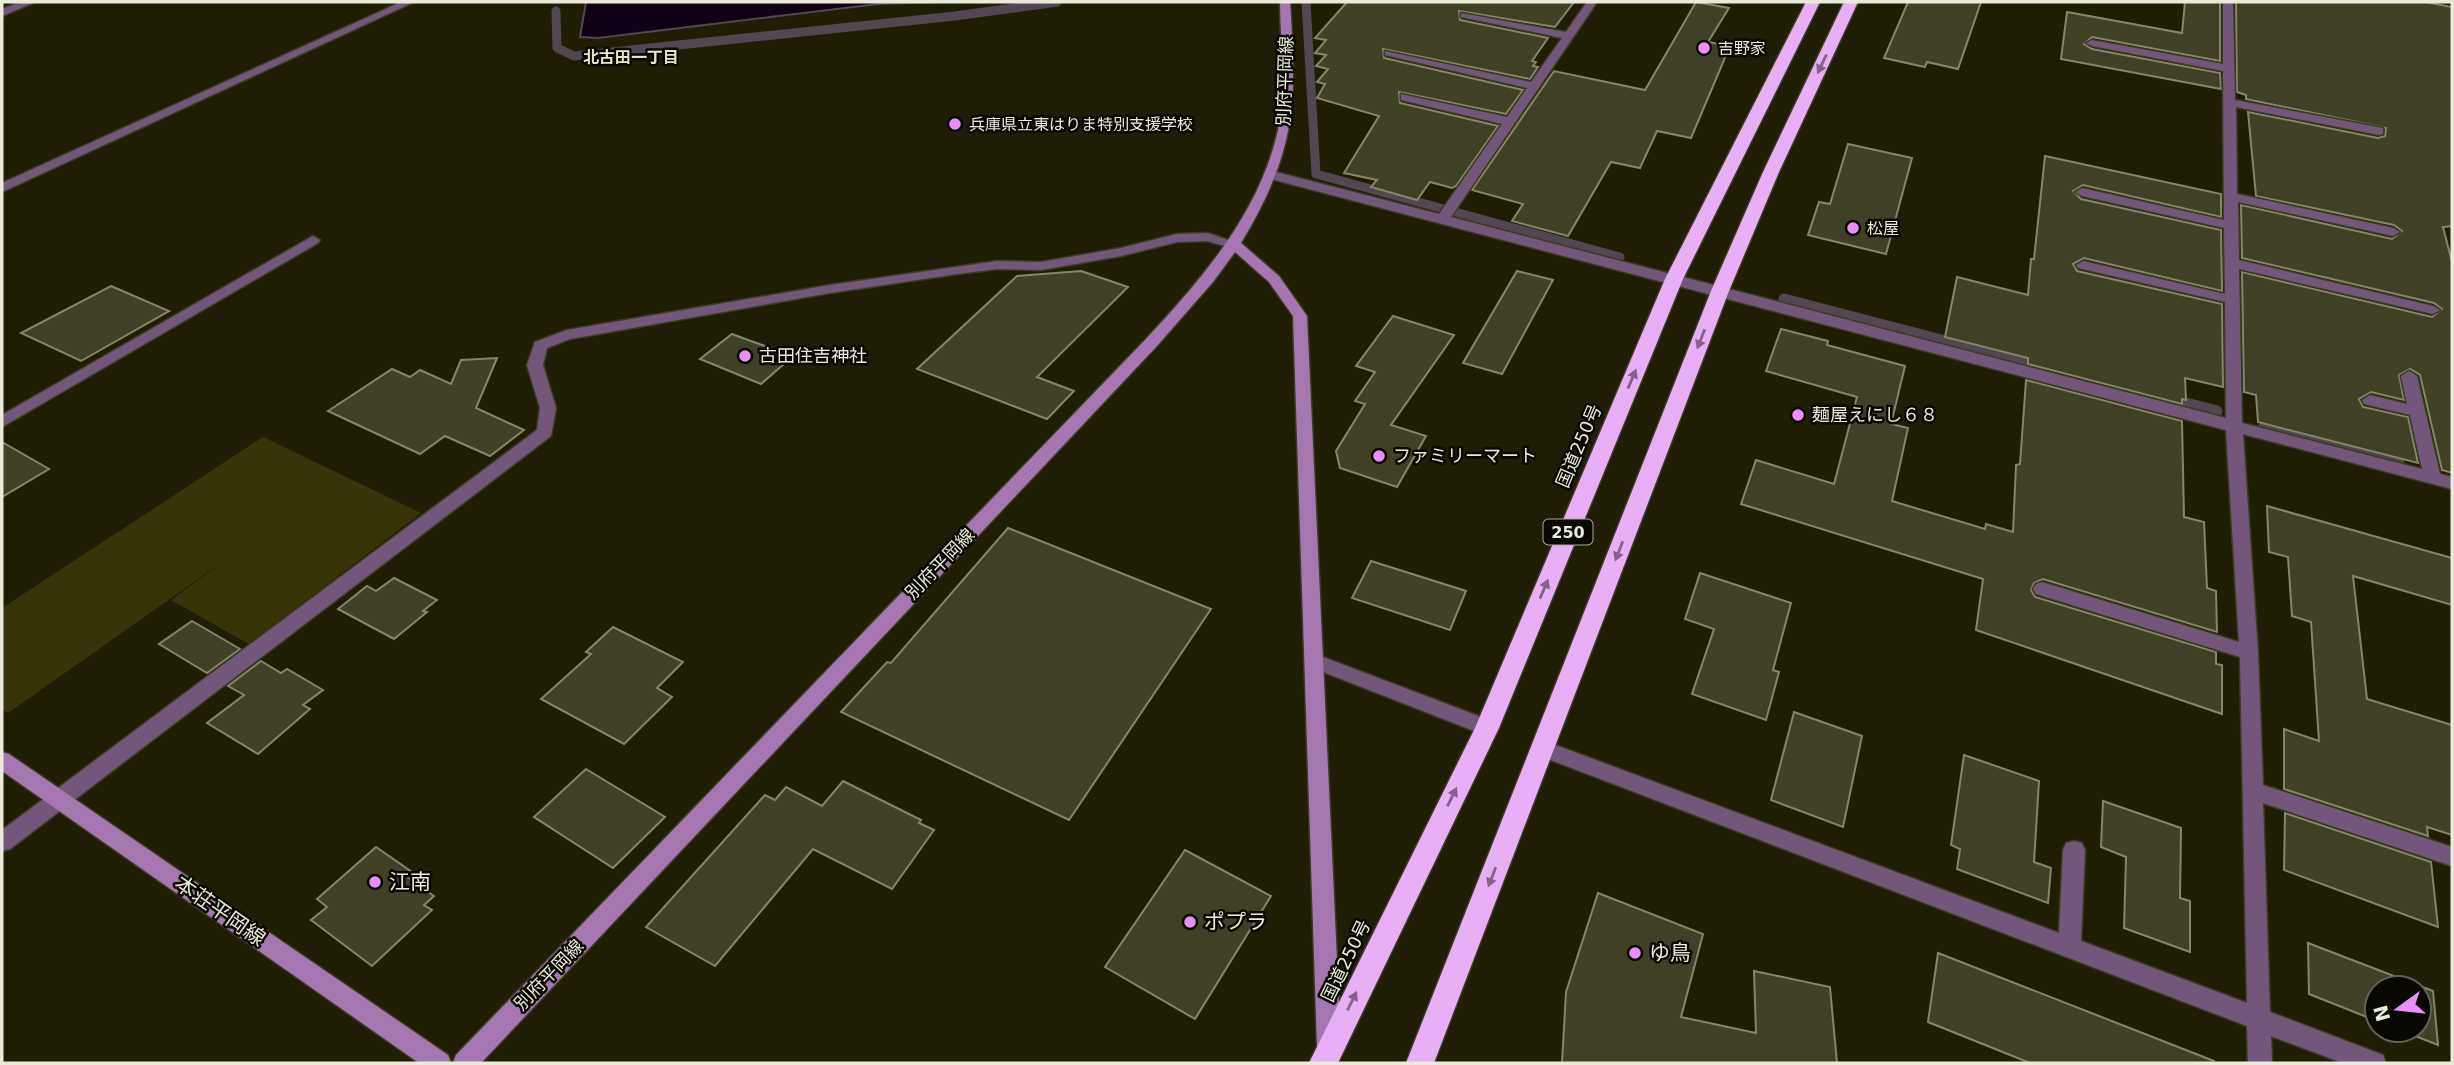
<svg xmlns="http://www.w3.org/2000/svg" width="2454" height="1065" viewBox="0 0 2454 1065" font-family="'DejaVu Sans','Noto Sans JP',sans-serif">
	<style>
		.green { fill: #373508 }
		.water { fill: #100016; stroke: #514651; stroke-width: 2 }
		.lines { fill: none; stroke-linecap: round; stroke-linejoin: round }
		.stream-far1 { stroke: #514651; stroke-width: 9 }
		.stream { stroke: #514651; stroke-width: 11 }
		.building { fill: #404026; stroke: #858569; stroke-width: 2 }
		.street-casing { stroke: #3b3b23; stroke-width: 3 }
		.secondary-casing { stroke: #3b3b23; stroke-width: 3 }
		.highway-casing { stroke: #3b3b23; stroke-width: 3 }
		.street { fill: #73577a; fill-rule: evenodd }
		.secondary { fill: #a577b0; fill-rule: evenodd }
		.highway { fill: #e8aef6; fill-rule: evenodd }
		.oneway { fill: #836388 }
		.poi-dot { fill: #e98efe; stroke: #080801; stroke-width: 2.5 }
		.labels { text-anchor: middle; stroke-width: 5; stroke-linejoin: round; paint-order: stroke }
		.far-poi-label { font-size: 16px; fill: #eaeada; stroke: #080801; text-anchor: start }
		.far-neighbourhood-label { font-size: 16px; font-weight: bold; fill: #e5e5c6; stroke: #080801 }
		.shield { fill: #080801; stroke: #a6a699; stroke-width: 2 }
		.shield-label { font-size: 16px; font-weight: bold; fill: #eaeada }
		.street-label { font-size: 18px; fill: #eaeada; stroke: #080801 }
		.poi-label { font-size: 18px; fill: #eaeada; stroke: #080801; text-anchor: start }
		.near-poi-label { font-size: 21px; fill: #eaeada; stroke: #080801; text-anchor: start }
		.near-street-label { font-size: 21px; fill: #eaeada; stroke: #080801 }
	</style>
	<rect width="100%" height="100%" fill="#1f1e05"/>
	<!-- green -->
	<path class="green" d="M 263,437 L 421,513 L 249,644 L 171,600 L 228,558 L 8,713 L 2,709 L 2,608 Z"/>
	<!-- water -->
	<path class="water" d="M 586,2 L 943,2 L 878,4 L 598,38 L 580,37 Z"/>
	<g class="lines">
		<!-- stream-far1 -->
		<g class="stream-far1">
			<path d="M 1306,2 L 1316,174 L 1620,257"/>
			<path d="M 556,11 L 557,48 L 574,56 L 955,16 L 1057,2"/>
		</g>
		<!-- stream -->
		<g class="stream">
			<path d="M 1784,299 L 2041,366"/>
			<path d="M 2167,398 L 2217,411"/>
			<path d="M 2264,426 L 2399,460"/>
		</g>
	</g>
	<!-- building -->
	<g class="building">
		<path d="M 1347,2 L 1574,2 L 1555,27 L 1459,11 L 1460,20 L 1548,38 L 1532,61 L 1536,62 L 1533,66 L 1538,67 L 1530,79 L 1383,49 L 1384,58 L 1523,90 L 1506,114 L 1399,92 L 1400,103 L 1498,126 L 1456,186 L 1452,188 L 1430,182 L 1417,200 L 1371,187 L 1377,180 L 1344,173 L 1379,116 L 1317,98 L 1325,84 L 1317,82 L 1328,69 L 1316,66 L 1326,55 L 1315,53 L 1326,40 L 1315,38 Z"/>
		<path d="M 1696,2 L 1729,8 L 1708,42 L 1730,46 L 1691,138 L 1657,131 L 1640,168 L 1611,162 L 1568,236 L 1512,221 L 1523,204 L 1472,190 L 1554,71 L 1645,90 Z"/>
		<path d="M 1908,2 L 1981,2 L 1958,69 L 1927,62 L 1925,67 L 1884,58 Z"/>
		<path d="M 2185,2 L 2220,2 L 2220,61 L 2092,37 L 2084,44 L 2092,49 L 2220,73 L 2221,89 L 2061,59 L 2067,12 L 2182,33 Z"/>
		<path d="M 2236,2 L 2425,2 L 2452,7 L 2452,226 L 2443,227 L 2452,262 L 2452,473 L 2442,470 L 2420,375 L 2410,369 L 2399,375 L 2404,400 L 2371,392 L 2359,399 L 2363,407 L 2408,417 L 2418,463 L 2258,422 L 2256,395 L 2244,392 L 2242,272 L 2432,317 L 2442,309 L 2434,303 L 2242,258 L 2241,205 L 2392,239 L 2402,231 L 2394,225 L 2256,196 L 2248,112 L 2378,138 L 2385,136 L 2386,128 L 2246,99 L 2246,95 L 2237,92 Z"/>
		<path d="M 1848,144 L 1912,158 L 1886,254 L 1808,235 L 1819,202 L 1830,204 Z"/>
		<path d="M 2045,156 L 2221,194 L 2221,217 L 2083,185 L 2073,191 L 2081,199 L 2221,230 L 2222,291 L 2084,258 L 2073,264 L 2077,271 L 2222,304 L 2223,387 L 2185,378 L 2186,400 L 2182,399 L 2182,404 L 2028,364 L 2028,358 L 1945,337 L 1957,277 L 2028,295 L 2031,259 L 2034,259 Z"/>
		<path d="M 1081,271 L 1128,287 L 1037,377 L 1074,391 L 1047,419 L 917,369 L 1017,276 Z"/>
		<path d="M 1517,271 L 1553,280 L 1502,374 L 1463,363 Z"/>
		<path d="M 111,286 L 169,311 L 81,361 L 21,333 Z"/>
		<path d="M 1393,316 L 1454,335 L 1391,425 L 1426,436 L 1397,487 L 1340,468 L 1336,451 L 1365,404 L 1355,401 L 1375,372 L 1356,366 Z"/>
		<path d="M 1781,329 L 1828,341 L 1827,345 L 1905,366 L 1891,424 L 1908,428 L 1892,501 L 1985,529 L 1986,524 L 2013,532 L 2016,465 L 2020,464 L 2026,380 L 2182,421 L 2184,517 L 2204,522 L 2207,588 L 2216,591 L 2217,632 L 2043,579 L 2034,583 L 2031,590 L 2035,597 L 2216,652 L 2216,664 L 2222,665 L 2222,714 L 1976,630 L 1983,579 L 1741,504 L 1756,460 L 1834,484 L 1857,397 L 1766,371 Z"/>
		<path d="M 732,334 L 751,341 L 793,356 L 761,384 L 700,359 Z"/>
		<path d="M 497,358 L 476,408 L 524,430 L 490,456 L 445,436 L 420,454 L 328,411 L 392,369 L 410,377 L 420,370 L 451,384 L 461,360 Z"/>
		<path d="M 2,442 L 49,469 L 2,497 Z"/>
		<path d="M 2267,506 L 2452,558 L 2452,605 L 2353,576 L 2367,699 L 2452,725 L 2452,835 L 2427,827 L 2428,836 L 2284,789 L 2284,729 L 2319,741 L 2311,622 L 2292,616 L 2288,557 L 2269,552 Z"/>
		<path d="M 1008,528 L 1211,609 L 1069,820 L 841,712 L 887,662 L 891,663 Z"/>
		<path d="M 1371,561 L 1466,591 L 1450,630 L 1352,598 Z"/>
		<path d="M 1700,573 L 1791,603 L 1773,670 L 1779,672 L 1766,720 L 1692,694 L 1714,629 L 1685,619 Z"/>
		<path d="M 394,578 L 437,600 L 423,611 L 427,612 L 394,639 L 338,609 L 367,586 L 376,591 Z"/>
		<path d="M 192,621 L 240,649 L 207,673 L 159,644 Z"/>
		<path d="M 613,627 L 683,662 L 657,688 L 672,697 L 624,744 L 541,699 L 591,654 L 586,652 Z"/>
		<path d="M 261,661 L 281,673 L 287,669 L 323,690 L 303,705 L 310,709 L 258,754 L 207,723 L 244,695 L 228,686 Z"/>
		<path d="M 1794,712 L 1862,736 L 1843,827 L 1771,800 Z"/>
		<path d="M 1964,755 L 2039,781 L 2034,862 L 2051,868 L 2048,903 L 1957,869 L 1960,849 L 1951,845 Z"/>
		<path d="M 586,769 L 665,817 L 613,868 L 534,817 Z"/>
		<path d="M 843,781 L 921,820 L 919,823 L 934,830 L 892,889 L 813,849 L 715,966 L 646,927 L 765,795 L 775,800 L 786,787 L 822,806 Z"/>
		<path d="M 2103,801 L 2181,828 L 2180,898 L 2190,901 L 2190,952 L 2124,928 L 2126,857 L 2101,847 Z"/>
		<path d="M 2285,813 L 2431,862 L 2438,927 L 2284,870 Z"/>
		<path d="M 376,847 L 412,872 L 406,876 L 434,896 L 424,905 L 432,910 L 372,966 L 311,920 L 327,907 L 317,899 Z"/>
		<path d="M 1185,850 L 1271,896 L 1195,1019 L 1105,967 Z"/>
		<path d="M 1598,893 L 1703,934 L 1681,1017 L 1756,1033 L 1754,971 L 1830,987 L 1837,1063 L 1562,1063 L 1566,992 Z"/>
		<path d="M 2308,943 L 2433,991 L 2438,1045 L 2400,1030 L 2419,1030 L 2419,988 L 2377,988 L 2377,1021 L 2309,994 Z"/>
		<path d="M 1938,953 L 2214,1061 L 2214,1063 L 2030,1063 L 1928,1022 Z"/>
	</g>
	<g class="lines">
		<!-- street casing -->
		<g class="street-casing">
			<g id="street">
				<path d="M 21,2 L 35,2 L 2,16 L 2,9 Z"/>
				<path d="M 401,2 L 414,2 L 2,192 L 2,183 Z"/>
				<path d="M 1587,2 L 1597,2 L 1451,217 L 2226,418 L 2225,302 L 2078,268 L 2076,265 L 2083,261 L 2225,294 L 2224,228 L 2082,196 L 2075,192 L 2082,188 L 2224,220 L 2223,71 L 2092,46 L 2086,43 L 2092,40 L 2223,64 L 2223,2 L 2233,2 L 2235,100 L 2383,128 L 2383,134 L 2379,135 L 2236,107 L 2237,194 L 2393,228 L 2400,232 L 2393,236 L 2238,202 L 2239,260 L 2433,306 L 2440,310 L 2433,314 L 2239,269 L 2242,423 L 2422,469 L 2410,415 L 2364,404 L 2362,400 L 2370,395 L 2407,404 L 2401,376 L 2409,371 L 2417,376 L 2440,474 L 2452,477 L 2452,489 L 2243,434 L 2258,653 L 2263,785 L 2452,847 L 2452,866 L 2263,803 L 2270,1012 L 2383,1055 L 2386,1063 L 2343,1063 L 2271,1036 L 2272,1063 L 2248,1063 L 2247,1026 L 1535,754 L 1532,748 L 1535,742 L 1542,740 L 2059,933 L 2063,850 L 2066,843 L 2074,841 L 2082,843 L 2085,850 L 2081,941 L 2247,1003 L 2240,657 L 2036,594 L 2033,589 L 2036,584 L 2042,582 L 2239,642 L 2226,430 L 1267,178 L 1265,175 L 1272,171 L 1439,214 L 1502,124 L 1401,100 L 1401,94 L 1507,117 L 1527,88 L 1385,55 L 1385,51 L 1531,82 L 1562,38 L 1461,17 L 1461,13 L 1566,32 Z"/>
				<path d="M 1208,233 L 1242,245 L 1235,249 L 1207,241 L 1177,242 L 1121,256 L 1041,270 L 997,269 L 957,274 L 830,293 L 570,339 L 547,348 L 543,365 L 556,408 L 551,436 L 10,849 L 2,851 L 2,830 L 537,430 L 540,408 L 527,365 L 535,342 L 567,330 L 830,285 L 997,261 L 1041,262 L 1121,248 L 1177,234 Z"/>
				<path d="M 313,236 L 320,240 L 318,243 L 2,427 L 2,415 Z"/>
				<path d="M 1315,654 L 1494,722 L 1497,728 L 1494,734 L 1487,736 L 1308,666 L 1305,661 L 1308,656 Z"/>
			</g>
		</g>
		<!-- secondary casing -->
		<g class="secondary-casing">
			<g id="secondary">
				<path d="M 1280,2 L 1290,2 C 1297,106 1296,151 1241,243 L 1279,276 L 1307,316 L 1341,1047 L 1337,1055 L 1329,1059 L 1321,1055 L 1317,1047 L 1293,316 L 1269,282 L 1235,252 L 1213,282 L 1156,347 L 481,1063 L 453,1063 L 456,1055 L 1145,340 C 1205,276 1267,204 1281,114 C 1286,77 1280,39 1280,2 Z"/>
				<path d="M 2,752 L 9,754 L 448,1055 L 451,1063 L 419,1063 L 2,771 Z"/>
			</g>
		</g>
		<!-- highway casing -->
		<g class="highway-casing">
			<g id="highway">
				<path d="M 1806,2 L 1820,2 L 1683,279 L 1499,728 L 1338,1063 L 1309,1063 L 1475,728 L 1665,279 Z"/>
				<path d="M 1844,2 L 1858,2 L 1779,172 L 1729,291 L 1434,1063 L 1406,1063 L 1711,291 L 1763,172 Z"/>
			</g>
		</g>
		<!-- street -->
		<use href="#street" class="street"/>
		<!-- secondary -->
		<use href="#secondary" class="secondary"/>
		<!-- highway -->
		<use href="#highway" class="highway"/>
	</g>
	<!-- one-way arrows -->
	<defs><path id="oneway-solid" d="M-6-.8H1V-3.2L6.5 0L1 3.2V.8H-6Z" transform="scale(1.75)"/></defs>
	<g class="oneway">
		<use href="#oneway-solid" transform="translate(1822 64) rotate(115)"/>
		<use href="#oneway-solid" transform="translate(1701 339) rotate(111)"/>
		<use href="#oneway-solid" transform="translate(1632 379) rotate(-67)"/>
		<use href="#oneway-solid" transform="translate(1619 551) rotate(111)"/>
		<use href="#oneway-solid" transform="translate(1544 589) rotate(-67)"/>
		<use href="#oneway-solid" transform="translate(1452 797) rotate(-64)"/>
		<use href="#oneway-solid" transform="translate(1492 877) rotate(111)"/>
		<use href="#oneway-solid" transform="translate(1352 1001) rotate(-64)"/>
	</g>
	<!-- markers -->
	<g class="poi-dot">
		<circle cx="1704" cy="48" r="7"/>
		<circle cx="955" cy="124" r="7"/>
		<circle cx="1853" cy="228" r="7"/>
		<circle cx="745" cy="356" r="7"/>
		<circle cx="1798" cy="415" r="7"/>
		<circle cx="1379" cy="456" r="7"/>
		<circle cx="375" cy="882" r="7"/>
		<circle cx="1190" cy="922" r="7"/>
		<circle cx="1635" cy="953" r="7"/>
	</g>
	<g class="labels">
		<!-- far-poi labels -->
		<g class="far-poi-label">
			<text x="1718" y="54">吉野家</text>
			<text x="969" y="130">兵庫県立東はりま特別支援学校</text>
			<text x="1867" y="234">松屋</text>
		</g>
		<!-- far-neighbourhood labels -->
		<g class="far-neighbourhood-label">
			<text x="631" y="63">北古田一丁目</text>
		</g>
		<!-- shield labels -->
		<rect class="shield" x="1543.5" y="519.5" width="49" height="25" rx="5"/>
		<g class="shield-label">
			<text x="1568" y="538">250</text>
		</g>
		<!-- street labels -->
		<g class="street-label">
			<text transform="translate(1285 81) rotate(-88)" y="6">別府平岡線</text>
			<text transform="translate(1579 446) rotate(-67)" y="6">国道250号</text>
			<text transform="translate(940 564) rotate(-46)" y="6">別府平岡線</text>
			<text transform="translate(1346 961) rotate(-64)" y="6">国道250号</text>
			<text transform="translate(549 975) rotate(-46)" y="6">別府平岡線</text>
		</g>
		<!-- poi labels -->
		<g class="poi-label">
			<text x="759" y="362">古田住吉神社</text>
			<text x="1812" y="421">麺屋えにし６８</text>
			<text x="1393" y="462">ファミリーマート</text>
		</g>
		<!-- near-poi labels -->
		<g class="near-poi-label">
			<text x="389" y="889">江南</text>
			<text x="1204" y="929">ポプラ</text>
			<text x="1649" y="960">ゆ鳥</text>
		</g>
		<!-- near-street labels -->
		<g class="near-street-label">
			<text transform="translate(220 911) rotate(35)" y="7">本荘平岡線</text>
		</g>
	</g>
	<!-- border -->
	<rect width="2454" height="1065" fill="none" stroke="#eaeada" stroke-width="7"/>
	<!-- north arrow -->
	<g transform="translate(2398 1009) rotate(255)"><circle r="33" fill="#080801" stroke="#626258" stroke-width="2"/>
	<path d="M0-5L12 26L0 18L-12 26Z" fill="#e98efe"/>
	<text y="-10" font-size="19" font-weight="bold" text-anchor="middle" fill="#eaeada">N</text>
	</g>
</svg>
